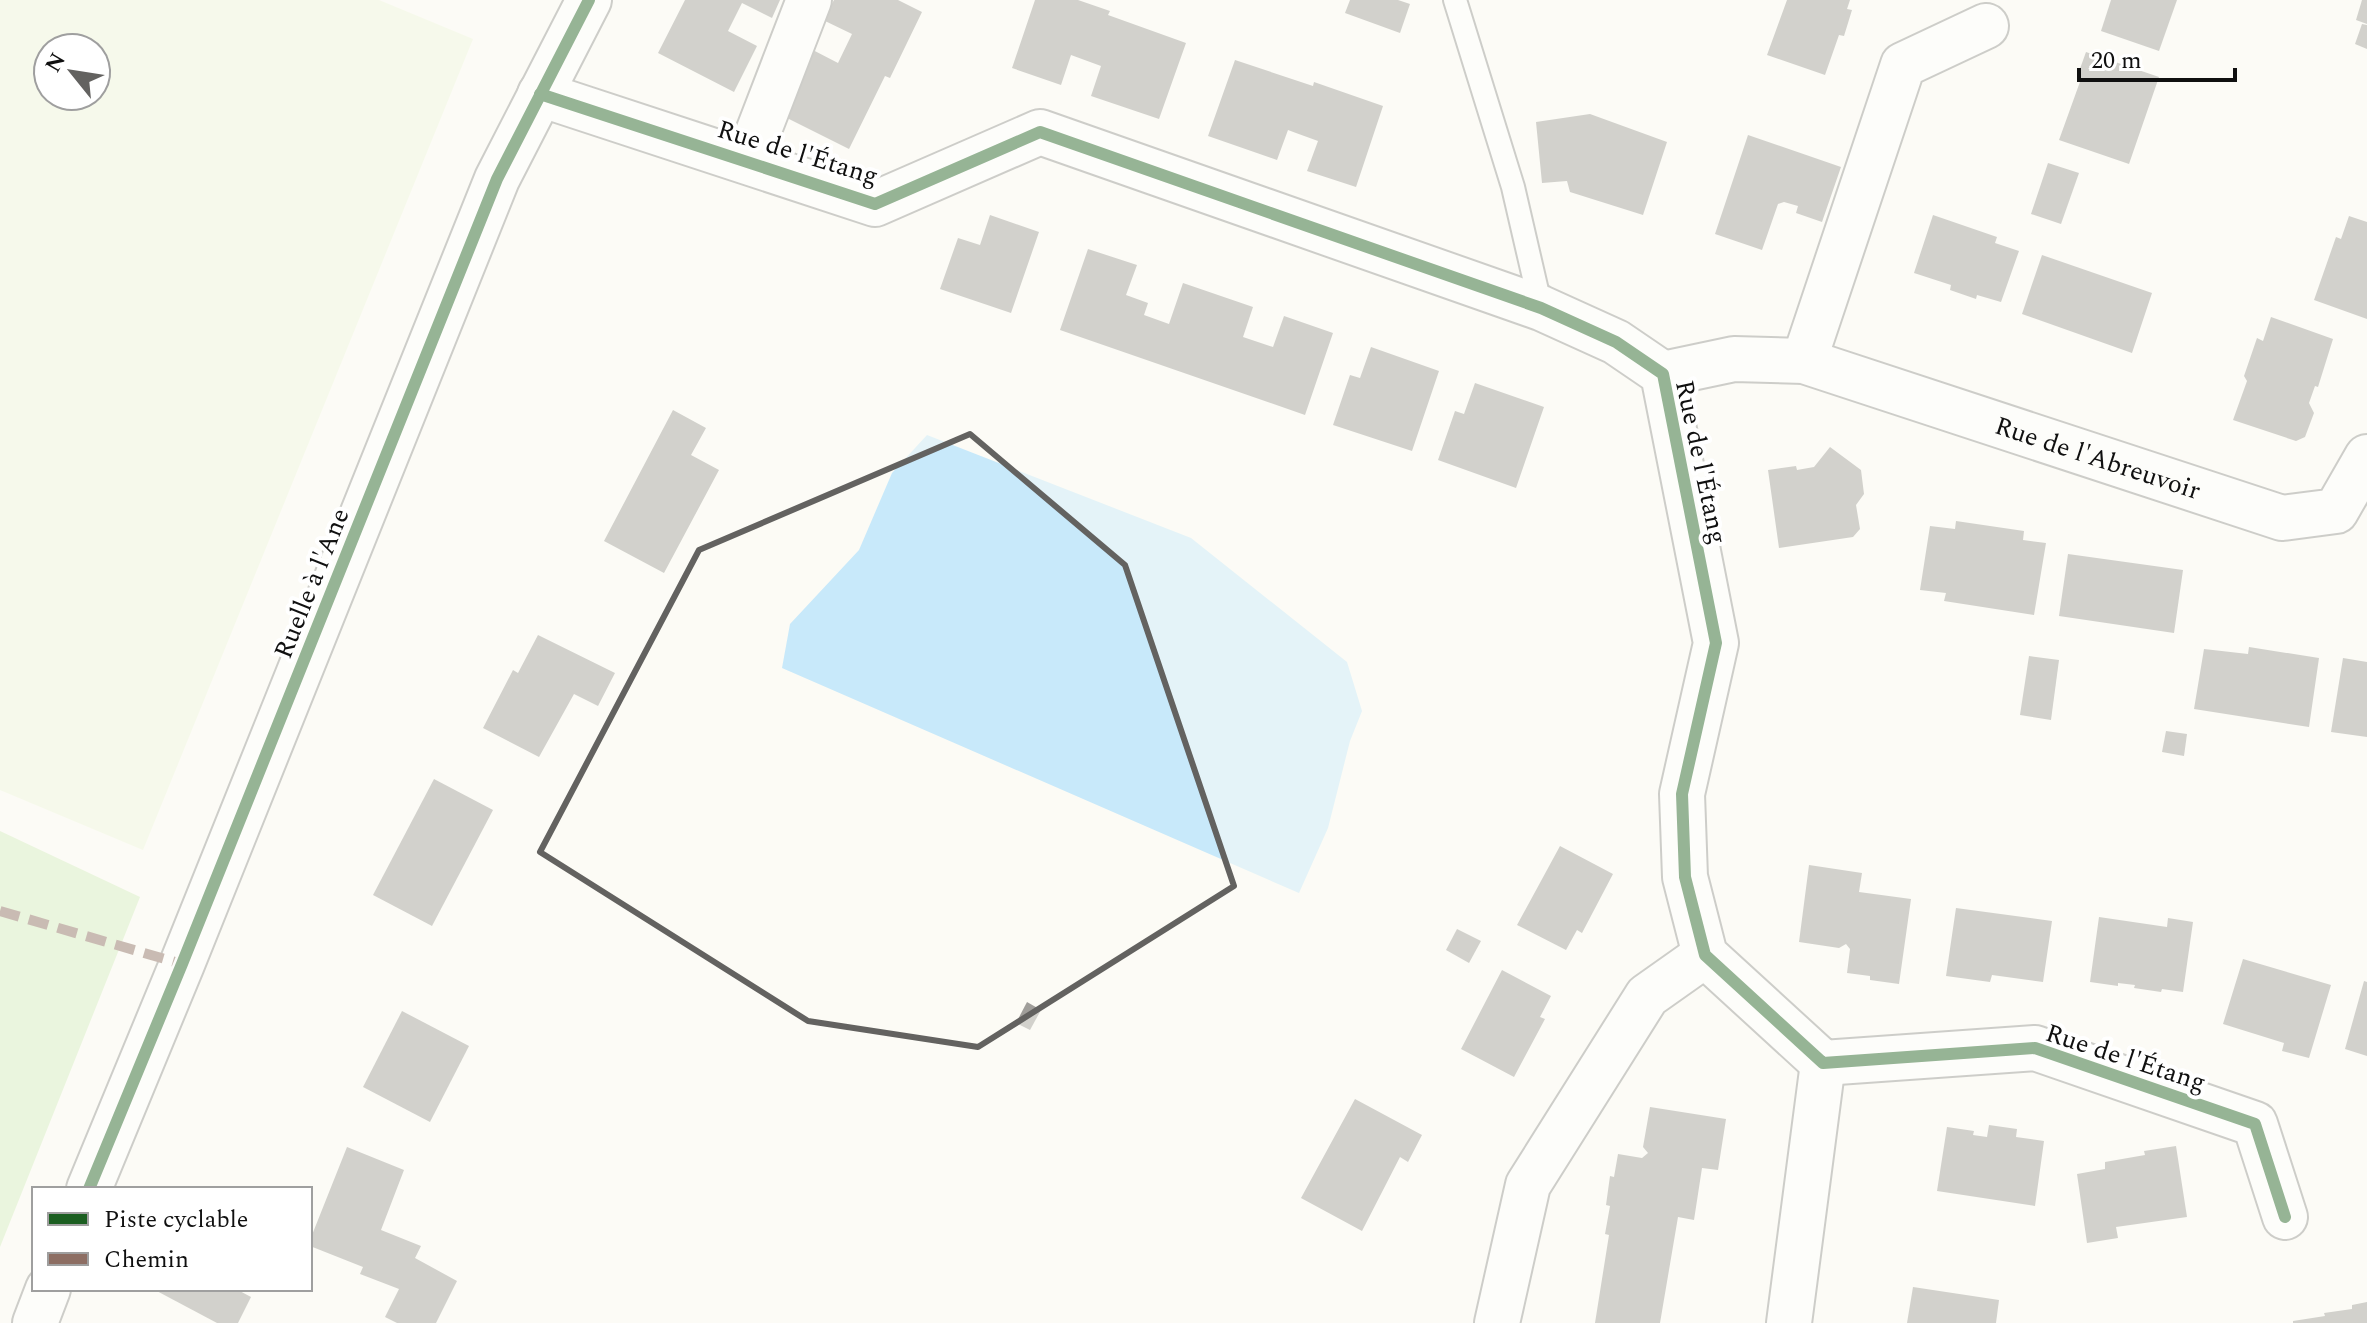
<svg xmlns="http://www.w3.org/2000/svg" width="2367" height="1323" viewBox="0 0 2367 1323" font-family="Spectral,serif">
	<style>
		.forest { fill: #d6edc0 }
		.pitch { fill: #f0f7dd; fill-rule: evenodd }
		.water { fill: #c8e9fa }
		.building { fill: #a09e9a }
		.lines { fill: none; stroke-linecap: round; stroke-linejoin: round }
		.service-casing { stroke: #969693; stroke-width: 26 }
		.minor-casing { stroke: #969693; stroke-width: 48 }
		.service { stroke: #fffefe; stroke-width: 22 }
		.minor { stroke: #fffefe; stroke-width: 44 }
		.quiet { stroke: #8d6e63; stroke-width: 10; stroke-dasharray: 20 10; stroke-linecap: butt }
		.cycleway-casing { stroke: #fff; stroke-width: 17 }
		.cycleway { stroke: #1b5e20; stroke-width: 12 }
		.marked { fill: none; stroke: #636260; stroke-width: 6; stroke-linejoin: round }
		.labels { text-anchor: middle; stroke-width: 8; stroke-linejoin: round; paint-order: stroke }
		.street-label { font-size: 26px; fill: #101010; stroke: #fff }
	</style>
	<rect width="100%" height="100%" fill="#fcfbf5"/>
	<!-- forest -->
	<path class="forest" d="M 0,831 L 140,897 L 0,1247 Z"/>
	<!-- pitch -->
	<path class="pitch" d="M 0,0 L 379,0 L 473,39 L 143,850 L 0,790 ZM 48,48 L 96,48 L 96,96 L 48,96 Z"/>
	<!-- water -->
	<path class="water" d="M 927,435 L 1191,538 L 1347,662 L 1362,711 L 1350,741 L 1328,828 L 1299,893 L 782,668 L 790,624 L 859,550 L 892,473 Z"/>
	<!-- building -->
	<g class="building">
		<path d="M 685,0 L 780,0 L 772,18 L 742,3 L 728,31 L 757,46 L 734,92 L 658,53 Z"/>
		<path d="M 834,0 L 898,0 L 922,12 L 890,78 L 885,76 L 849,149 L 777,113 L 809,48 L 838,63 L 852,34 L 823,20 Z"/>
		<path d="M 1035,0 L 1078,0 L 1110,11 L 1108,15 L 1186,43 L 1159,119 L 1091,96 L 1101,66 L 1071,55 L 1061,85 L 1012,68 Z"/>
		<path d="M 1350,0 L 1398,0 L 1410,4 L 1400,33 L 1345,13 Z"/>
		<path d="M 1787,0 L 1850,0 L 1847,9 L 1852,10 L 1844,36 L 1839,35 L 1825,75 L 1767,55 Z"/>
		<path d="M 2111,0 L 2177,0 L 2159,51 L 2101,31 Z"/>
		<path d="M 2362,0 L 2367,0 L 2367,24 L 2356,20 Z"/>
		<path d="M 2362,24 L 2367,25 L 2367,49 L 2355,44 Z"/>
		<path d="M 2086,52 L 2159,77 L 2129,164 L 2059,140 L 2081,79 L 2077,77 Z"/>
		<path d="M 1235,60 L 1313,86 L 1314,82 L 1383,106 L 1356,187 L 1307,171 L 1318,141 L 1296,133 L 1288,130 L 1277,160 L 1208,136 Z"/>
		<path d="M 1590,114 L 1667,142 L 1643,215 L 1570,192 L 1567,181 L 1542,183 L 1536,122 Z"/>
		<path d="M 1748,135 L 1841,167 L 1822,222 L 1796,213 L 1798,206 L 1784,202 L 1778,204 L 1762,250 L 1715,234 Z"/>
		<path d="M 2048,163 L 2079,173 L 2061,224 L 2031,214 Z"/>
		<path d="M 990,215 L 1039,232 L 1011,313 L 940,289 L 958,238 L 980,245 Z"/>
		<path d="M 1933,215 L 1997,237 L 1995,243 L 2019,251 L 2001,302 L 1977,295 L 1976,299 L 1950,290 L 1951,285 L 1914,273 Z"/>
		<path d="M 2349,216 L 2367,222 L 2367,319 L 2314,300 L 2336,237 L 2341,239 Z"/>
		<path d="M 1088,249 L 1137,265 L 1126,295 L 1148,303 L 1144,315 L 1169,324 L 1183,283 L 1253,307 L 1243,337 L 1273,347 L 1284,316 L 1333,333 L 1305,415 L 1060,330 Z"/>
		<path d="M 2042,255 L 2152,293 L 2132,353 L 2022,314 Z"/>
		<path d="M 2271,317 L 2333,339 L 2318,387 L 2315,386 L 2309,403 L 2314,413 L 2305,437 L 2296,441 L 2233,420 L 2247,381 L 2244,376 L 2257,338 L 2263,341 Z"/>
		<path d="M 1371,347 L 1439,371 L 1412,451 L 1333,425 L 1350,375 L 1360,378 Z"/>
		<path d="M 1475,383 L 1544,407 L 1516,488 L 1438,460 L 1455,411 L 1464,414 Z"/>
		<path d="M 673,410 L 706,428 L 691,455 L 719,470 L 664,573 L 604,541 Z"/>
		<path d="M 1830,447 L 1861,470 L 1864,494 L 1856,505 L 1860,529 L 1853,537 L 1779,548 L 1768,470 L 1796,466 L 1797,470 L 1814,467 Z"/>
		<path d="M 1956,521 L 2024,531 L 2023,540 L 2046,543 L 2034,615 L 1944,601 L 1946,593 L 1920,590 L 1930,526 L 1955,529 Z"/>
		<path d="M 2068,554 L 2183,570 L 2174,633 L 2059,616 Z"/>
		<path d="M 538,635 L 615,673 L 598,706 L 574,694 L 539,757 L 483,728 L 513,670 L 518,673 Z"/>
		<path d="M 2249,647 L 2319,658 L 2309,727 L 2194,709 L 2204,649 L 2248,654 Z"/>
		<path d="M 2029,656 L 2059,660 L 2051,720 L 2020,715 Z"/>
		<path d="M 2343,658 L 2367,662 L 2367,737 L 2331,732 Z"/>
		<path d="M 2166,731 L 2187,734 L 2184,756 L 2162,752 Z"/>
		<path d="M 434,779 L 493,810 L 432,926 L 373,895 Z"/>
		<path d="M 1560,846 L 1613,874 L 1582,933 L 1577,930 L 1566,950 L 1517,925 Z"/>
		<path d="M 1809,865 L 1862,873 L 1859,892 L 1911,899 L 1899,984 L 1870,980 L 1870,976 L 1847,973 L 1850,949 L 1846,944 L 1839,948 L 1799,942 Z"/>
		<path d="M 1956,908 L 2052,921 L 2043,982 L 1992,975 L 1990,982 L 1946,976 Z"/>
		<path d="M 2099,917 L 2167,927 L 2168,918 L 2193,922 L 2183,992 L 2162,989 L 2161,992 L 2134,988 L 2135,985 L 2118,983 L 2118,986 L 2090,982 Z"/>
		<path d="M 1457,929 L 1481,941 L 1469,963 L 1446,950 Z"/>
		<path d="M 2243,959 L 2331,985 L 2309,1058 L 2282,1051 L 2284,1043 L 2223,1024 Z"/>
		<path d="M 1502,970 L 1551,996 L 1540,1017 L 1545,1019 L 1514,1077 L 1461,1049 Z"/>
		<path d="M 2364,981 L 2367,982 L 2367,1056 L 2345,1049 Z"/>
		<path d="M 1027,1002 L 1041,1010 L 1030,1030 L 1016,1023 Z"/>
		<path d="M 402,1011 L 469,1046 L 430,1122 L 363,1087 Z"/>
		<path d="M 1355,1099 L 1422,1135 L 1408,1162 L 1400,1157 L 1362,1231 L 1301,1198 Z"/>
		<path d="M 1650,1107 L 1726,1119 L 1718,1170 L 1702,1168 L 1694,1220 L 1678,1217 L 1660,1323 L 1595,1323 L 1609,1235 L 1605,1234 L 1610,1206 L 1606,1205 L 1610,1176 L 1614,1177 L 1618,1154 L 1642,1158 L 1648,1153 L 1643,1147 Z"/>
		<path d="M 1989,1125 L 2017,1129 L 2016,1137 L 2044,1141 L 2035,1206 L 1937,1191 L 1947,1127 L 1974,1131 L 1973,1135 L 1987,1137 Z"/>
		<path d="M 2176,1146 L 2187,1217 L 2116,1227 L 2118,1238 L 2087,1243 L 2077,1174 L 2105,1169 L 2105,1162 L 2145,1155 L 2144,1151 Z"/>
		<path d="M 347,1147 L 404,1170 L 381,1230 L 421,1246 L 415,1258 L 457,1281 L 436,1323 L 397,1323 L 385,1317 L 399,1289 L 360,1274 L 363,1267 L 310,1246 L 310,1240 Z"/>
		<path d="M 1913,1287 L 1999,1300 L 1996,1323 L 1907,1323 Z"/>
		<path d="M 153,1289 L 236,1289 L 251,1297 L 238,1323 L 217,1323 Z"/>
		<path d="M 2367,1302 L 2367,1323 L 2293,1323 L 2293,1321 L 2325,1316 L 2324,1313 L 2352,1309 L 2352,1305 Z"/>
	</g>
	<g class="lines">
		<!-- service casing -->
		<g class="service-casing">
			<path id="service" d="M 1455,0 L 1513,187 L 1541,308"/>
		</g>
		<!-- minor casing -->
		<g class="minor-casing">
			<g id="minor">
				<path d="M 540,94 L 875,204 L 1040,132 L 1541,308 L 1616,342 L 1663,374 L 1716,643 L 1682,794 L 1685,877 L 1705,955 L 1823,1063 L 2035,1048 L 2255,1124 L 2285,1217"/>
				<path d="M 747,161 L 809,0"/>
				<path d="M 1804,361 L 1903,65 L 1986,26"/>
				<path id="s1" d="M 1663,374 L 1734,359 L 1804,361 L 2282,518 L 2336,511 L 2367,457"/>
				<path d="M 89,1189 L 182,964 L 497,179 L 589,0"/>
				<path d="M 35,1323 L 48,1289"/>
				<path d="M 1497,1323 L 1528,1185 L 1647,996 L 1705,955"/>
				<path d="M 1789,1323 L 1823,1063"/>
			</g>
		</g>
		<!-- service -->
		<use href="#service" class="service"/>
		<!-- minor -->
		<use href="#minor" class="minor"/>
		<!-- quiet -->
		<path class="quiet" d="M 0,911 L 182,964"/>
		<!-- cycleway casing -->
		<g class="cycleway-casing">
			<g id="cycleway">
				<path d="M 540,94 L 875,204 L 1040,132 L 1541,308 L 1616,342 L 1663,374 L 1716,643 L 1682,794 L 1685,877 L 1705,955 L 1823,1063 L 2035,1048 L 2255,1124 L 2285,1217"/>
				<path d="M 89,1189 L 182,964 L 497,179 L 589,0"/>
			</g>
		</g>
		<!-- cycleway -->
		<use href="#cycleway" class="cycleway"/>
	</g>
	<!-- marked area -->
	<path d="M0 0H2367V1323H0ZM 970,434 L 1125,565 L 1234,886 L 978,1047 L 808,1021 L 540,852 L 699,550 Z" fill="#fcfbf5" fill-opacity=".55" fill-rule="evenodd"/>
	<path class="marked" d="M 970,434 L 1125,565 L 1234,886 L 978,1047 L 808,1021 L 540,852 L 699,550 Z"/>
	<g class="labels">
		<!-- street labels -->
		<g class="street-label">
			<text transform="translate(798 152) rotate(17)" y="9">Rue de l'Étang</text>
			<text dy="9" stroke="none"><textPath href="#s1" startOffset="452">Rue de l'Abreuvoir</textPath></text>
			<text transform="translate(1702 462) rotate(78)" y="9">Rue de l'Étang</text>
			<text transform="translate(311 583) rotate(-68)" y="9">Ruelle à l'Ane</text>
			<text transform="translate(2126 1057) rotate(18)" y="9">Rue de l'Étang</text>
		</g>
	</g>
	<!-- legend -->
	<rect x="32" y="1187" width="280" height="104" fill="#ffffff" stroke="#9f9f9f" stroke-width="2"/>
	<rect x="48" y="1213" width="40" height="12" fill="#1b5e20" stroke="#9f9f9f" stroke-width="2"/>
	<text x="104" y="1227" font-size="24" fill="#101010">Piste cyclable</text>
	<rect x="48" y="1253" width="40" height="12" fill="#8d6e63" stroke="#9f9f9f" stroke-width="2"/>
	<text x="104" y="1267" font-size="24" fill="#101010">Chemin</text>
	<!-- north arrow -->
	<g transform="translate(72 72) rotate(300)"><circle r="38" fill="#ffffff" stroke="#9f9f9f" stroke-width="2"/>
	<path d="M0-6L14 30L0 20L-14 30Z" fill="#636260"/>
	<text y="-12" font-size="22" font-weight="bold" text-anchor="middle" fill="#101010">N</text>
	</g>
	<!-- scale -->
	<path d="M2079 68v12h156v-12" fill="none" stroke="#101010" stroke-width="4"/>
	<text x="2091" y="68" font-size="24" fill="#101010" stroke="#ffffff" stroke-width="6" paint-order="stroke">20 m</text>
</svg>
